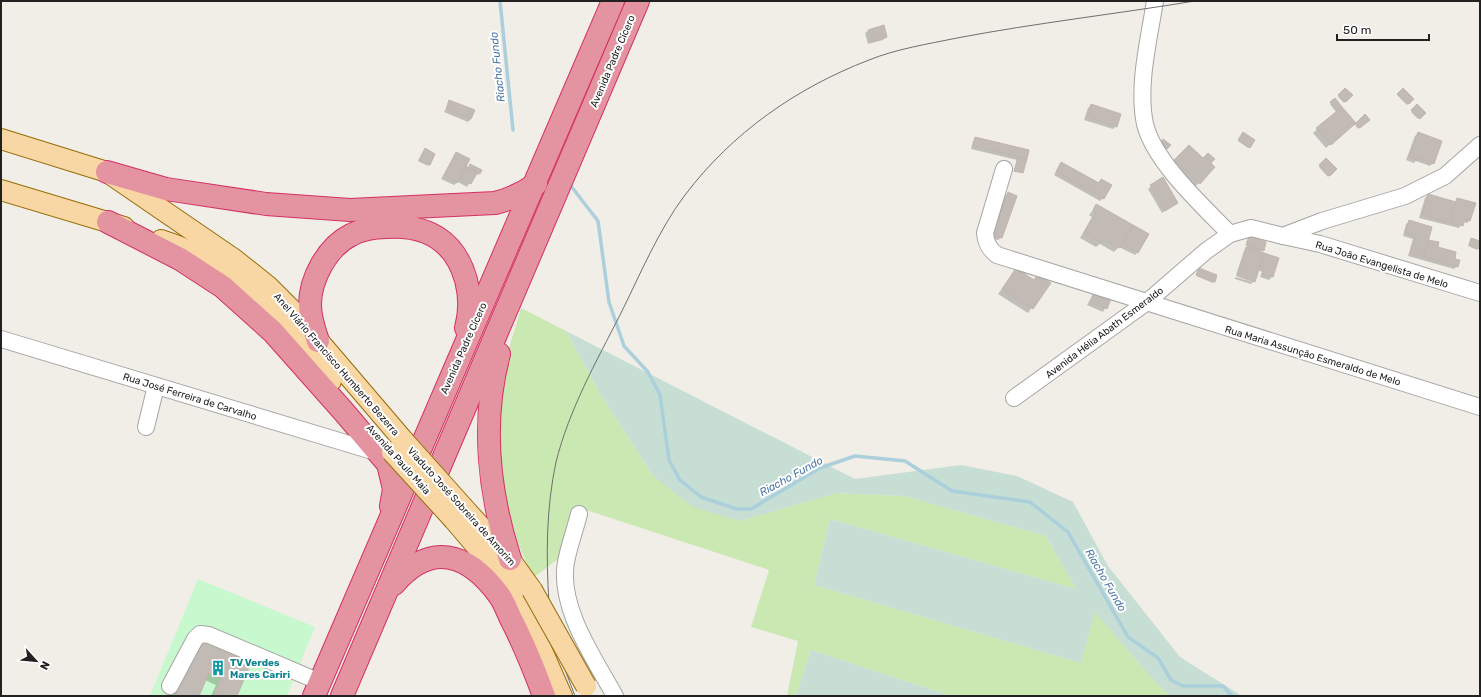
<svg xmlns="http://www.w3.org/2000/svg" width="1481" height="697" viewBox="0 0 1481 697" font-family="Rubik,sans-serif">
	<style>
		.grass { fill: #cae8b1 }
		.wetland { fill: #c6ded4 }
		.park { fill: #c8f8cd }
		.shadow { fill: #0003 }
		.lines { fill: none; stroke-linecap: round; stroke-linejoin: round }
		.stream { stroke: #abd0dc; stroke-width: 3.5 }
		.building { fill: #c2bab4; stroke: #c2b6ab }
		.minor-casing { stroke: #a5a5a5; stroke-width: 18 }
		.major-casing { stroke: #986c06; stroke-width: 22 }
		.highway-casing { stroke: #d52f63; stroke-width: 24 }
		.minor { stroke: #fff; stroke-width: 16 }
		.major { stroke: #f9d7a5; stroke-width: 20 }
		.highway { stroke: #e494a0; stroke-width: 22 }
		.tram { stroke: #6f6f6f; stroke-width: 1 }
		.major-bridge-casing { stroke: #986c06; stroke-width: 22; stroke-linecap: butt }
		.major-bridge { stroke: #f9d7a5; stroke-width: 20 }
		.labels { text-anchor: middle; stroke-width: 4; stroke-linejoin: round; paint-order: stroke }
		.street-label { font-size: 10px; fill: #212121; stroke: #fff }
		.culture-label { font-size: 10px; font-weight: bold; fill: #0d838f; stroke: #fff; text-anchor: start }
		.water-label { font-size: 11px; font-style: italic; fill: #4d77a6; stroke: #fff }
	</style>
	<rect width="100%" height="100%" fill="#f1eee8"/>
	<!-- grass -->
	<path class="grass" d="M 521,308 L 566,331 L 601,395 L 653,476 L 740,521 L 837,493 L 904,496 L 1046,536 L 1076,589 L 830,519 L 814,585 L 1081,663 L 1095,611 L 1156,683 L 1171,696 L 951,696 L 811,650 L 796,696 L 787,696 L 798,641 L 751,627 L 769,570 L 574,506 L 561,557 L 534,577 C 508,531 499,480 499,427 C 499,410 499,390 503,373 C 507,351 515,330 521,308 Z"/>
	<!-- wetland -->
	<g class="wetland">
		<path d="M 566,331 L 855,479 L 961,465 L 1017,476 L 1073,502 L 1108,566 L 1180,657 L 1242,696 L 1171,696 L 1156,683 L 1095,612 L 1081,663 L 814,585 L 830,519 L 1076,589 L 1046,536 L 904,496 L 837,493 L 740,521 L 693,507 L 653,476 L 601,395 Z"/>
		<path d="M 811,650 L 951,696 L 796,696 Z"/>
	</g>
	<!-- park -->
	<path class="park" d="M 198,579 L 315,627 L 287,696 L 150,696 Z"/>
	<!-- shadow -->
	<g class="shadow">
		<path d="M 868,31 L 886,37 L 883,40 L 868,44 L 865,33 Z"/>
		<path d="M 1345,89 L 1351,95 L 1344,103 L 1338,97 Z"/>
		<path d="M 1403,90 L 1413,99 L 1407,105 L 1397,95 Z"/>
		<path d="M 1335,100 L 1356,125 L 1365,116 L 1368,120 L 1358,129 L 1354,124 L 1326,148 L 1313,133 L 1336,112 L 1330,104 Z"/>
		<path d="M 450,102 L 471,119 L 468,122 L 444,112 Z"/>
		<path d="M 1091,105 L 1116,126 L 1113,129 L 1084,120 L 1088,108 Z"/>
		<path d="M 1417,106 L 1424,113 L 1418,119 L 1411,112 Z"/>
		<path d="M 1418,133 L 1433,163 L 1430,166 L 1416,161 L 1414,163 L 1406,160 L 1415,136 Z"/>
		<path d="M 1242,135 L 1250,147 L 1248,148 L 1238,141 Z"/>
		<path d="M 975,138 L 1028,151 L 1022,172 L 1014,172 L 1017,160 L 971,149 L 973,141 Z"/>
		<path d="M 1189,146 L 1214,167 L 1194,188 L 1170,165 Z"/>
		<path d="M 425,150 L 434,154 L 428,166 L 418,161 Z"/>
		<path d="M 456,153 L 465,166 L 481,170 L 478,175 L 475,173 L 467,187 L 458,182 L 454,185 L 441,179 Z"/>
		<path d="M 1326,159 L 1336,169 L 1328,177 L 1319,167 Z"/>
		<path d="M 1061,163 L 1098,183 L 1101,180 L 1103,198 L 1100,201 L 1054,175 Z"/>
		<path d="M 1163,178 L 1177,203 L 1162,213 L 1148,189 Z"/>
		<path d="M 1008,193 L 1001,238 L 998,240 L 990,238 L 1005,196 Z"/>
		<path d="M 1428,195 L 1454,203 L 1458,199 L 1470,220 L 1467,223 L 1463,222 L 1459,228 L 1419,218 L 1425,198 Z"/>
		<path d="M 1096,206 L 1137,253 L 1135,255 L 1119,247 L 1114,252 L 1100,244 L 1096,247 L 1080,238 L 1092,217 L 1089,215 Z"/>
		<path d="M 1409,222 L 1427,240 L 1453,259 L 1457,266 L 1454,269 L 1408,256 L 1413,239 L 1403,236 L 1406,224 Z"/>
		<path d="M 1248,239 L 1263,250 L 1260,253 L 1278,259 L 1272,277 L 1269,280 L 1260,277 L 1262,272 L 1258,270 L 1254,282 L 1236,275 L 1244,251 L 1248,247 L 1246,246 Z"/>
		<path d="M 1472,239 L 1480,242 L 1477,250 L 1468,246 Z"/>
		<path d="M 1016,269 L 1033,281 L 1049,283 L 1028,313 L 998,294 Z"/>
		<path d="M 1198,270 L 1214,282 L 1213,283 L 1196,276 Z"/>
		<path d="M 1235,277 L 1253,282 L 1251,284 L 1235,279 Z"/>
		<path d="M 1094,293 L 1109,300 L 1103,312 L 1087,305 Z"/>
		<path d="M 199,642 L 236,696 L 211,696 L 216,685 L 205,680 L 198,696 L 172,696 L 193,648 Z"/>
	</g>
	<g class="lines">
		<!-- stream -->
		<g class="stream">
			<path d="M 500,1 L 513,130"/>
			<path d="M 571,186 L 598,221 L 609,302 L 624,346 L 648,372 L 660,395 L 669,460 L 680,480 L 701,497 L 737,509 L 751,509 L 820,468 L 855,456 L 905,461 L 952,491 L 1030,502 L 1068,532 L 1128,637 L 1158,658 L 1171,680 L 1183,686 L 1223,686 L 1232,696"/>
		</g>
	</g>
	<!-- building -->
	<g class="building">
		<path d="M 884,25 L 887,37 L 871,42 L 868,30 Z"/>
		<path d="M 1345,88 L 1353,95 L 1346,102 L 1338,95 Z"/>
		<path d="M 1403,88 L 1414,99 L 1409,104 L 1397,94 Z"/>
		<path d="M 1335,98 L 1342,107 L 1337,110 L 1330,102 Z"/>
		<path d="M 449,100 L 475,110 L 471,119 L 446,109 Z"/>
		<path d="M 1091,104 L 1121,114 L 1117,127 L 1087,117 Z"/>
		<path d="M 1417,104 L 1426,113 L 1420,119 L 1411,110 Z"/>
		<path d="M 1342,107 L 1356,123 L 1331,145 L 1316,128 Z"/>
		<path d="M 1365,114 L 1370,120 L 1360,128 L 1356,123 Z"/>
		<path d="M 1243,132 L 1255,140 L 1250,148 L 1238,140 Z"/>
		<path d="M 1418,132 L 1442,141 L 1434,164 L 1418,158 L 1417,160 L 1409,157 Z"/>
		<path d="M 975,137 L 1029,150 L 1027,159 L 973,146 Z"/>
		<path d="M 1163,139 L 1171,145 L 1167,149 L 1160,144 Z"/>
		<path d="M 1189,145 L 1203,158 L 1208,153 L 1215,159 L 1211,163 L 1215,167 L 1200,184 L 1174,160 Z"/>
		<path d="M 425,148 L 435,154 L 430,165 L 419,160 Z"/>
		<path d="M 456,152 L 470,159 L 457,183 L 444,175 Z"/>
		<path d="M 1018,157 L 1027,159 L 1023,173 L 1014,171 Z"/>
		<path d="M 1326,158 L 1337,169 L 1330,176 L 1319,165 Z"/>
		<path d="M 1061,162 L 1099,183 L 1101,179 L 1112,185 L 1104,199 L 1056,172 Z"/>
		<path d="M 470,164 L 482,170 L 480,174 L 469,167 Z"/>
		<path d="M 466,166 L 477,173 L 471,184 L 460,179 Z"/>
		<path d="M 1163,177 L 1178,203 L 1165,211 L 1150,185 Z"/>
		<path d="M 1008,192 L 1017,196 L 1002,238 L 993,235 Z"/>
		<path d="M 1428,194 L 1456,202 L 1450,223 L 1422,215 Z"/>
		<path d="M 1457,198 L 1476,203 L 1470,221 L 1465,219 L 1463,226 L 1450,223 Z"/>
		<path d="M 1096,204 L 1133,225 L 1120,248 L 1104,239 L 1102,243 L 1084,233 L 1096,212 L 1093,210 Z"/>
		<path d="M 1409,220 L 1432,227 L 1424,257 L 1410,254 L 1415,236 L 1405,233 Z"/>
		<path d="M 1133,225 L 1149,234 L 1138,253 L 1122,244 Z"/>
		<path d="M 1249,236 L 1266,242 L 1264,251 L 1246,245 Z"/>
		<path d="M 1471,238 L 1480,241 L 1479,249 L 1469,245 Z"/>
		<path d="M 1428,240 L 1439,242 L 1438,247 L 1456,252 L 1455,259 L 1460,260 L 1458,267 L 1424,257 Z"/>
		<path d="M 1246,247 L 1264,253 L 1255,282 L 1237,276 Z"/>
		<path d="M 1264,253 L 1279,258 L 1273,277 L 1262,274 L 1264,269 L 1260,267 Z"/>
		<path d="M 1016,268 L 1034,280 L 1038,274 L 1051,283 L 1033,309 L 1002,289 Z"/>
		<path d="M 1199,268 L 1217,275 L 1215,282 L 1196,275 Z"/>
		<path d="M 1094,292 L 1111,299 L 1107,309 L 1090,302 Z"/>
		<path d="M 199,641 L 251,663 L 237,696 L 214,696 L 221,678 L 209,673 L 199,696 L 175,696 Z"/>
	</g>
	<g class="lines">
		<!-- minor casing -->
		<g class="minor-casing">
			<g id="minor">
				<path d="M 1155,1 C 1149,39 1137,86 1145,124 C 1154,162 1204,207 1230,234"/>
				<path d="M 1004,169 L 985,233 C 986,243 989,249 997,255 L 1480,407"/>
				<path d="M 1283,236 L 1320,244 L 1480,293"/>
				<path d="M 1,339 L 379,453"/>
				<path d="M 1014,398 L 1147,302 L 1206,251 L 1230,234 L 1251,228 L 1283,236 L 1322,221 L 1405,196 L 1445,176 L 1480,145"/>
				<path d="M 146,427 L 156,386"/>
				<path d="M 579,514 C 575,530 569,546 566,562 C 558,607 594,658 615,696"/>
				<path d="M 170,686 L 195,639 L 200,634 L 209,635 L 320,682"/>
			</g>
		</g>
		<!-- major casing -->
		<g class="major-casing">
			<g id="major">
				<path d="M 1,139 L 107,172 L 234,259 L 268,286 L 293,311 L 404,441"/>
				<path d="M 1,190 L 124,227"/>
				<path d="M 161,240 C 173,244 185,248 195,254 C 251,282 291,335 331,381"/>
				<path d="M 464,508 L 510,559 L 532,590"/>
				<path d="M 454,520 C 475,545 497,569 515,597 C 534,628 547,663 562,696"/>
			</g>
		</g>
		<!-- highway casing -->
		<g class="highway-casing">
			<g id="highway">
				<path d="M 107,172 L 166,189 L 266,204 L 350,210 L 495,203 C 511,199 522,194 536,184"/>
				<path d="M 108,222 L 180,259 L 223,287 L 273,332 L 344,412 L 388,464 L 394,489 L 391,506"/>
				<path d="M 318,341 C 314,329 310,318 310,305 C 310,279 327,247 351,235 C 362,229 374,227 386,227 C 426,224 455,240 466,280 C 470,295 470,313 466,328"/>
				<path d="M 499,354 C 481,422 489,494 510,559"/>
				<path d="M 394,584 C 431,541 468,553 499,595 C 504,602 507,610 510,617 C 523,642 534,669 544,696"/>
				<path d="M 314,696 L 613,1"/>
				<path d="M 342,696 L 638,1"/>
			</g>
		</g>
		<!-- minor -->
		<use href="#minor" class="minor"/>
		<!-- major -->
		<use href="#major" class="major"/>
		<!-- highway -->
		<use href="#highway" class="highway"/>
		<!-- tram -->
		<g class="tram">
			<path d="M 549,603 C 546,556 546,509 556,462 C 569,410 596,362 620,315 C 639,277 659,229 685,195 C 732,133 796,88 869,60 C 896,49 928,44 957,38 C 1036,23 1116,14 1195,1"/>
			<path d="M 564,667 L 575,696"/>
		</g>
		<!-- major-bridge casing -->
		<g class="major-bridge-casing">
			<g id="major-bridge">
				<path d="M 404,441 L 464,508"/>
				<path d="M 392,452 L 454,520"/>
				<path d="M 532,590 L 586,686"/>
			</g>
		</g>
		<!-- major-bridge -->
		<use href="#major-bridge" class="major-bridge"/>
	</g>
	<!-- icons -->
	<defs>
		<g id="building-bare" transform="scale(1.2)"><path d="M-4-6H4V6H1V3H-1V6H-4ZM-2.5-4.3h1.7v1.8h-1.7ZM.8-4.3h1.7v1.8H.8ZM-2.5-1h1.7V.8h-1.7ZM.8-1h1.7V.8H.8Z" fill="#0f9aa8" stroke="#fff" stroke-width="2.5" paint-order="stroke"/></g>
	</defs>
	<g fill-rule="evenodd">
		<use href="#building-bare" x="218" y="668"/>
	</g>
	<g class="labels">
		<!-- street labels -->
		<g class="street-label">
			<text transform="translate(612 61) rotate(-67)" y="4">Avenida Padre Cícero</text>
			<text transform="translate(1382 264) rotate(17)" y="4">Rua João Evangelista de Melo</text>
			<text transform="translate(1104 332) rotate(-37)" y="4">Avenida Hélia Abath Esmeraldo</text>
			<text transform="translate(463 348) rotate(-66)" y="4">Avenida Padre Cícero</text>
			<text transform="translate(1313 355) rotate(17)" y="4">Rua Maria Assunção Esmeraldo de Melo</text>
			<text transform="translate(337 364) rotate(49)" y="4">Anel Viário Francisco Humberto Bezerra</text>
			<text transform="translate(190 396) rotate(17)" y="4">Rua José Ferreira de Carvalho</text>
			<text transform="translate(399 459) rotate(48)" y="4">Avenida Paulo Maia</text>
			<text transform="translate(462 506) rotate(48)" y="4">Viaduto José Sobreira de Amorim</text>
		</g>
		<!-- culture labels -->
		<g class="culture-label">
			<text x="230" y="666">TV Verdes<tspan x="230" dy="12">Mares Cariri</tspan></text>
		</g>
		<!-- water labels -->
		<g class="water-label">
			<text transform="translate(497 67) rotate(-96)" y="4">Riacho Fundo</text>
			<text transform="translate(791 476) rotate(-29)" y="4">Riacho Fundo</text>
			<text transform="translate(1106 580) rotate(60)" y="4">Riacho Fundo</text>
		</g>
	</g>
	<!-- border -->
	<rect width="1481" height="697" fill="none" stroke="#212121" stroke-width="4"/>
	<!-- north arrow -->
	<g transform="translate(36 661) rotate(117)" stroke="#ffffff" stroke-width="3" paint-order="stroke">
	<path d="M0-3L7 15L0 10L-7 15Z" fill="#212121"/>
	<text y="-6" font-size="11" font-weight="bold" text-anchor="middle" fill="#212121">N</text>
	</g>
	<!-- scale -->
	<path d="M1337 34v6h92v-6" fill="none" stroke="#212121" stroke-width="2"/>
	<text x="1343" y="34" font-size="12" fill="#212121" stroke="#ffffff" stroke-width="3" paint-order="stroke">50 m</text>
</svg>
